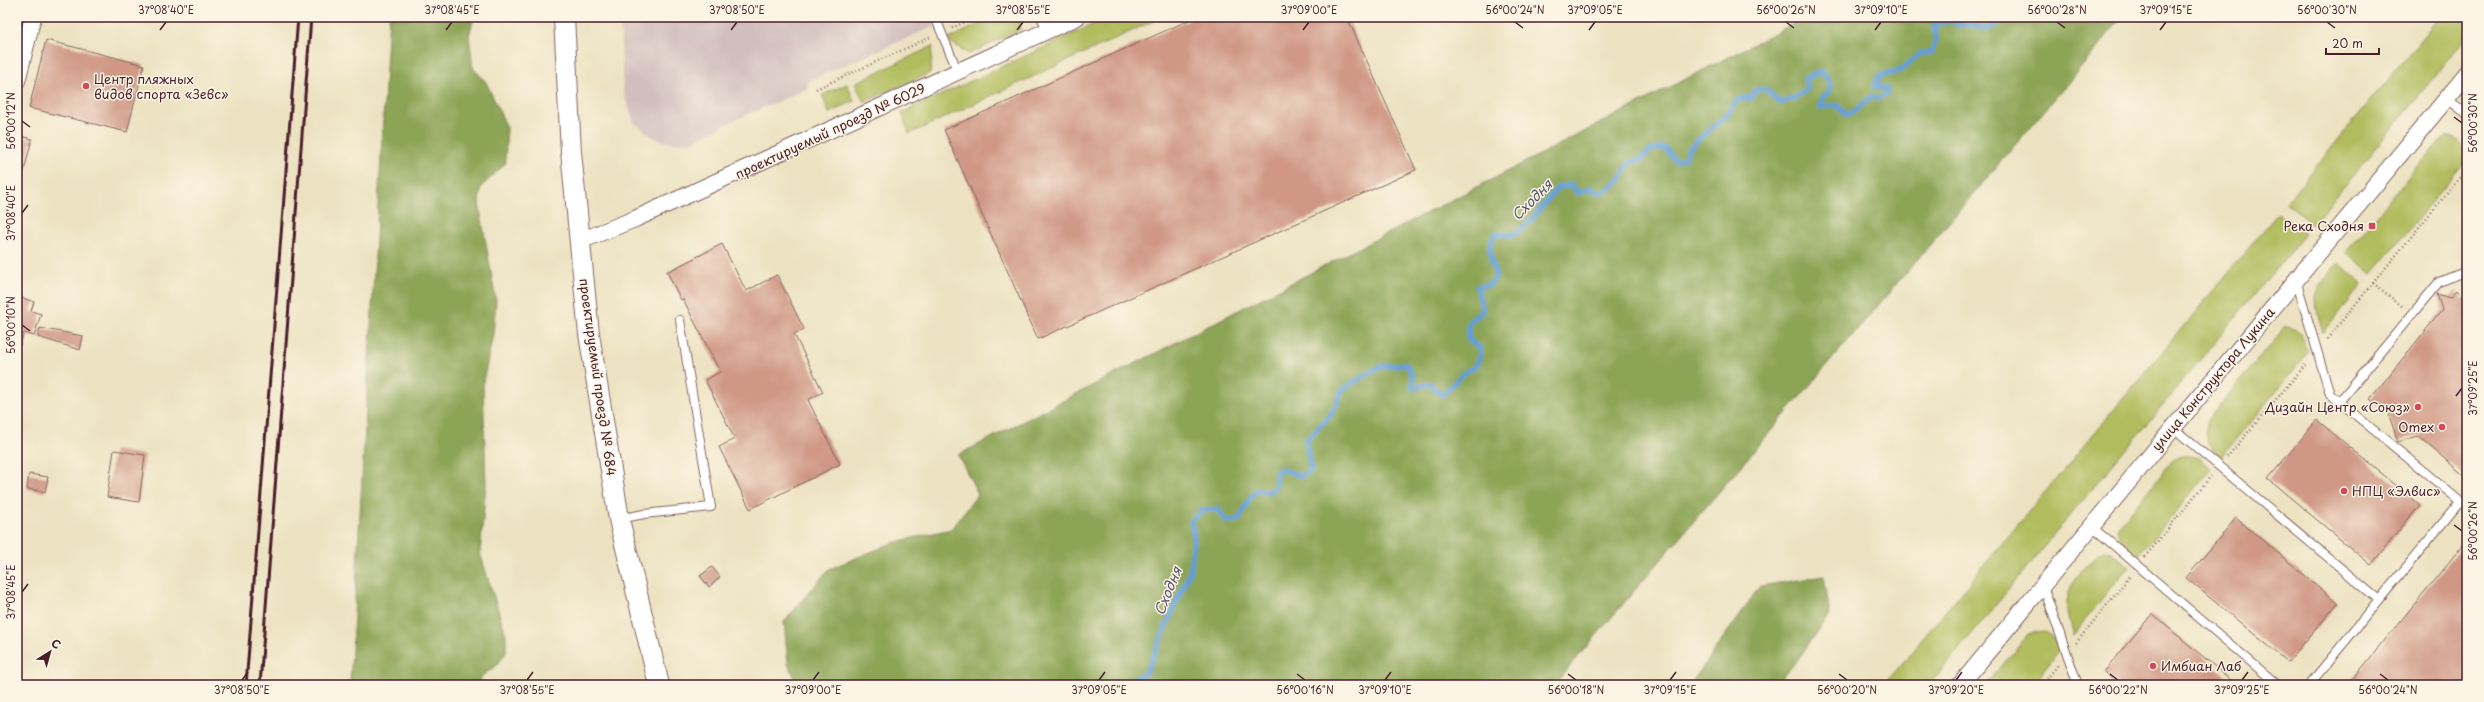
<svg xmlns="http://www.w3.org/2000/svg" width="2484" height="702" viewBox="0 0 2484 702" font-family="'Playpen Sans',sans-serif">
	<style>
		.industrial { fill: #d1bfbd }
		.green { fill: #b0bc5d; stroke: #7d6e44 }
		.forest { fill: #8ca454; stroke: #6b6240 }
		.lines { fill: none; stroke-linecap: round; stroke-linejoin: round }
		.stream { stroke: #649fd4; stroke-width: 5.5 }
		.building { fill: #cf9784 }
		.service-casing { stroke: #836360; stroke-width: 10 }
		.minor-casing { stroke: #836360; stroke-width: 18 }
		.tertiary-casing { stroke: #836360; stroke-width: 22 }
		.path { stroke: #836360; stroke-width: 2.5; stroke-dasharray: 1 3; stroke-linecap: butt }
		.service { stroke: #fff; stroke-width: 8 }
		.minor { stroke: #fff; stroke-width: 16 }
		.tertiary { stroke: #fff; stroke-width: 20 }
		.rail { stroke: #4a1f2b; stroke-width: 3 }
		.ticks { fill: none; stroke: #4a1f2b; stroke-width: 1.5 }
		.poi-dot { fill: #d1495b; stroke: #fcf5e5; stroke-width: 1.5 }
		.labels { text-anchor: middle; stroke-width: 3; stroke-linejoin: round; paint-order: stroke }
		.poi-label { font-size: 13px; fill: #4a1f2b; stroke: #fcf5e5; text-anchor: start }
		.street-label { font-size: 13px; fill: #4a1f2b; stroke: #fcf5e5 }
		.water-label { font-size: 14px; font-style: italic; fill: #54526f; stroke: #fcf5e5 }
		.neatline { fill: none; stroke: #4a1f2b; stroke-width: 1.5 }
		.ticks-label { font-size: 10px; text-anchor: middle; fill: #4a1f2b }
	</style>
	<rect width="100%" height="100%" fill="#fcf5e5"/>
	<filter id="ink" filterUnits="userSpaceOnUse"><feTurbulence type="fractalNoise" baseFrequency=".025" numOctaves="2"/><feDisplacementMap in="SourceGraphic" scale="8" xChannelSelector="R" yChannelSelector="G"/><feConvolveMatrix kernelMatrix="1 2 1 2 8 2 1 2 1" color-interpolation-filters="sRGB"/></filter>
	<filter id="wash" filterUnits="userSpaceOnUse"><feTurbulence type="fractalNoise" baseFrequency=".012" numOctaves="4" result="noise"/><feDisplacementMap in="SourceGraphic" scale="16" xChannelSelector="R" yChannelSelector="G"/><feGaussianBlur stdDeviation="0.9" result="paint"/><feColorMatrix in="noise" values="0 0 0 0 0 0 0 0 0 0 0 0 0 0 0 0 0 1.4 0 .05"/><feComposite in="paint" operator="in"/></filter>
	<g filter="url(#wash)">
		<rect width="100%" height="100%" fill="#ece2c1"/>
		<!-- industrial -->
		<path class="industrial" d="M 620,17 L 956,17 L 808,81 L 807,89 L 737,119 L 691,142 L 671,143 L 654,138 L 634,122 L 623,92 Z"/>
		<!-- green -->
		<g class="green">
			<path d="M 993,17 L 1021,17 L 1020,30 L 969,54 L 947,40 Z"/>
			<path d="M 1109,17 L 1162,17 L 909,134 L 902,113 Z"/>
			<path d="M 2439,17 L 2467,17 L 2467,37 L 2312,225 L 2286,203 Z"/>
			<path d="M 933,46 L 930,73 L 864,102 L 855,83 Z"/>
			<path d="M 847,84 L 854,101 L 829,113 L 822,95 Z"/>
			<path d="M 2445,136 C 2459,138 2464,147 2467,160 L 2372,274 L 2346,252 L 2419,164 Z"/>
			<path d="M 2278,213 L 2305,234 L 1929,685 L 1884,685 Z"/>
			<path d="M 2338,263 L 2363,284 L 2323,333 C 2312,294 2312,294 2338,263 Z"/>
			<path d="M 2285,327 C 2301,328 2304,339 2308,353 L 2221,457 C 2210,446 2201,437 2207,420 Z"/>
			<path d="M 2185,455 L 2199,458 L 2211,469 L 2138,556 C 2129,548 2119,541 2117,529 L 2173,460 Z"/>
			<path d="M 2105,551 L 2112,552 L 2129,567 L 2073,635 C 2063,605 2064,593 2084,569 C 2091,561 2096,554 2105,551 Z"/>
			<path d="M 2045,631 L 2056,641 L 2059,651 L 2031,685 L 1986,685 L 2028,635 L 2035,632 Z"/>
		</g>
		<!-- forest -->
		<g class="forest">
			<path d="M 389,17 L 474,17 L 469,36 L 473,68 L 486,82 L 507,128 L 505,164 L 481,187 L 479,203 L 496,301 L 493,334 L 483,383 L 486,485 L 480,553 L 506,635 L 506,653 L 496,666 L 482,676 L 478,685 L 350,685 Z"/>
			<path d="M 1806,17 L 2121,17 L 2097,49 L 1554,685 L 798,685 L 788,664 L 784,622 L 829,569 L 895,542 L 951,529 L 978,494 L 958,455 Z"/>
			<path d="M 1824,576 L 1830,615 L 1795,663 L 1775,685 L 1690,685 L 1760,586 Z"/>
		</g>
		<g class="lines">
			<!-- stream -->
			<path class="stream" d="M 1122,685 L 1146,673 L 1191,569 L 1194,536 L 1191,521 L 1201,511 L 1218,509 L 1226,521 L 1238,520 C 1247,508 1246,499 1258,490 L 1271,492 L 1276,485 L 1276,473 L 1281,469 L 1301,476 L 1311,471 L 1306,440 L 1330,416 L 1343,389 L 1379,367 L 1406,364 L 1413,377 L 1412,388 L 1430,384 L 1442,395 L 1464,373 L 1477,365 L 1481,349 L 1468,339 L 1469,322 L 1483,311 L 1477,287 L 1491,284 L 1496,275 C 1491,260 1486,249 1495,234 L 1513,235 L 1528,224 L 1558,187 L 1571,185 L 1578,193 L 1591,188 L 1598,193 C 1606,190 1614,187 1619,180 C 1626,171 1627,159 1641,160 L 1649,151 L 1664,147 L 1676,161 L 1685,158 L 1689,148 L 1728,114 L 1736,101 L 1742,98 L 1751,98 L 1756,90 L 1766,89 L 1780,103 L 1795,98 L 1807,89 L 1805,79 L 1821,71 L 1830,82 L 1830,91 L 1823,97 L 1820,107 L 1837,105 L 1847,115 L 1854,112 L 1872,96 L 1878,99 L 1887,93 L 1886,88 L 1874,86 L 1880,76 L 1901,70 L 1921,53 L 1932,52 L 1936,39 L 1934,26 L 1951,20 L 1958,25 C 1980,20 1983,40 2007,17"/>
		</g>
		<g id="blocks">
			<!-- building -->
			<g class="building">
				<path d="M 1196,17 L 1347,17 L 1416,170 L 1038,339 L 944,130 Z"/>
				<path d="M 46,40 L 144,65 L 127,132 L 29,108 Z"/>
				<path d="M 17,135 L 32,139 L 22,179 L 17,179 Z"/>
				<path d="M 722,244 L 746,291 L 777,275 L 804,329 L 794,334 L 823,392 L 808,400 L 840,464 L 750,509 L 719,447 L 735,439 L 705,380 L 720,372 L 683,299 L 681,300 L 667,272 Z"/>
				<path d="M 2456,291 L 2467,305 L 2467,478 L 2418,436 L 2398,442 L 2388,412 L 2370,399 L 2442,310 L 2437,294 L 2450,298 Z"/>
				<path d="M 17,296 L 34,302 L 31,311 L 41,314 L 34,336 L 24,333 L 20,345 L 17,344 Z"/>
				<path d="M 40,328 L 83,336 L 80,350 L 38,337 Z"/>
				<path d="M 2317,420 L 2420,505 L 2371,565 L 2268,479 Z"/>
				<path d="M 114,450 L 145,455 L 139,502 L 107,497 Z"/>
				<path d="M 29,474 L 48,477 L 45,492 L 27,489 Z"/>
				<path d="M 2236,518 L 2338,603 L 2288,662 L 2186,578 Z"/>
				<path d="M 2467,540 L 2467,685 L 2348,685 Z"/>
				<path d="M 712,567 L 720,577 L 709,587 L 700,576 Z"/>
				<path d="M 2152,614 L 2237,685 L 2119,685 L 2104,672 Z"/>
			</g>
		</g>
	</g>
	<g filter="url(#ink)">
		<use href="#blocks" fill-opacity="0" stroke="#836360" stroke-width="1"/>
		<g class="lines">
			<!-- service casing -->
			<g class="service-casing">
				<g id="service">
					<path d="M 935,17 L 958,72"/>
					<path d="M 1041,17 L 1048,31"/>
					<path d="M 2446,98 L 2467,114"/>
					<path d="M 2296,280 L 2330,394 L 2467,507"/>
					<path d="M 2338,403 L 2439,282 L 2467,271"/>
					<path d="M 2172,427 L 2379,600"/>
					<path d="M 619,519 L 644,514 L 711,507 L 680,320"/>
					<path d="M 2091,526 L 2278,685"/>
					<path d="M 2043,586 L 2078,685"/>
					<path d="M 2309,685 L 2460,502"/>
				</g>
			</g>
			<!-- minor casing -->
			<g class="minor-casing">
				<g id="minor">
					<path d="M 17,81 L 33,17"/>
					<path d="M 580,241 L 635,219 L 1077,17"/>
					<path d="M 1960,685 L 2467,74"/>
				</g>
			</g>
			<!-- tertiary casing -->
			<g class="tertiary-casing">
				<path id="tertiary" d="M 564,17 L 571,152 L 589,334 L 619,519 L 659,685"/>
			</g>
			<!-- path -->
			<g class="path">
				<path d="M 952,28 L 975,17"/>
				<path d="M 816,89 L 931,37"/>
				<path d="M 2373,283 L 2403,307"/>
				<path d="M 2327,339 L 2467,169"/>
				<path d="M 2227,457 L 2307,363"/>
				<path d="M 2145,557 L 2211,476"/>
				<path d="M 2076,643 L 2131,575"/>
				<path d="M 2042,685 L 2058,665"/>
			</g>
			<!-- service -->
			<use href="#service" class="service"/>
			<!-- minor -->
			<use href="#minor" class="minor"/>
			<!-- tertiary -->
			<use href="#tertiary" class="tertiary"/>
			<!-- rail -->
			<g class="rail">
				<path d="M 246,685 L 298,17"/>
				<path d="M 260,685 L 311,17"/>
			</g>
		</g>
	</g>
	<!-- ticks -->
	<path class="ticks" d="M 1515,22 L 1523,28M 1786,22 L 1794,28M 2057,22 L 2065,28M 2327,22 L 2335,28M 160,30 L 166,22M 446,30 L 452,22M 731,30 L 737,22M 1017,30 L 1023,22M 1303,30 L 1309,22M 1589,30 L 1595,22M 1875,30 L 1881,22M 2160,30 L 2166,22M 2454,117 L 2462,123M 22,121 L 30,127M 22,213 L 28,205M 22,325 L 30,331M 2456,396 L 2462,388M 2454,525 L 2462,531M 22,592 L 28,584M 1297,674 L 1305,680M 1568,674 L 1576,680M 1839,674 L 1847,680M 2110,674 L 2118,680M 2380,674 L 2388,680M 242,680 L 248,672M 527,680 L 533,672M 813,680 L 819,672M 1099,680 L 1105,672M 1385,680 L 1391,672M 1670,680 L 1676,672M 1956,680 L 1962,672M 2242,680 L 2248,672"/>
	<!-- markers -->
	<g class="poi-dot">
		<circle cx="86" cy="86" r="4"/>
		<rect x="2368" y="222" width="8" height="8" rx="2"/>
		<circle cx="2418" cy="407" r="4"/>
		<circle cx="2442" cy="427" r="4"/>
		<circle cx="2344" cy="491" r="4"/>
		<circle cx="2153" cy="666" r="4"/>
	</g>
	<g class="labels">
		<!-- poi labels -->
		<g class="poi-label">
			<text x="94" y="84">Центр пляжных<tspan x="94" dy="15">видов спорта «Зевс»</tspan></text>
			<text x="2364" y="231" text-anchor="end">Река Сходня</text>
			<text x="2410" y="412" text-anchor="end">Дизайн Центр «Союз»</text>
			<text x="2434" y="432" text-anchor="end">Omex</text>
			<text x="2352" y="496">НПЦ «Элвис»</text>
			<text x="2161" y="671">Имбиан Лаб</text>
		</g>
		<!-- street labels -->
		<g class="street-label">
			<text transform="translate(830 131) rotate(-25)" y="5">проектируемый проезд № 6029</text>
			<text transform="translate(598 377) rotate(82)" y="5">проектируемый проезд № 684</text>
			<text transform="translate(2213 379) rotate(-50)" y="5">улица Конструктора Лукина</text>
		</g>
		<!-- water labels -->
		<g class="water-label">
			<text transform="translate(1532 200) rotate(-45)" y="5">Сходня</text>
			<text transform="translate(1168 591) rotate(-68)" y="5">Сходня</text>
		</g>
	</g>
	<!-- margin -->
	<rect width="2484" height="702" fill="none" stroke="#fcf5e5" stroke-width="44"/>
	<!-- north arrow -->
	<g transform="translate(50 652) rotate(37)" stroke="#fcf5e5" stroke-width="3" paint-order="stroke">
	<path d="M0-3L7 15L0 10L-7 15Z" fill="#4a1f2b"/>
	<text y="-6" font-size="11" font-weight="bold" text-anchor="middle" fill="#4a1f2b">С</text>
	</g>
	<!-- scale -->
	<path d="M2326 48v6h53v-6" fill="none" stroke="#4a1f2b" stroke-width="2"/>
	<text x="2332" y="48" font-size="12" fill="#4a1f2b" stroke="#fcf5e5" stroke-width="3" paint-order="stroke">20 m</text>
	<rect x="22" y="22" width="2440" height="658" class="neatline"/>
	<g class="ticks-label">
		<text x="166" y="14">37°08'40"E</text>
		<text x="452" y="14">37°08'45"E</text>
		<text x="737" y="14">37°08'50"E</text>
		<text x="1023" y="14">37°08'55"E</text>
		<text x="1309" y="14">37°09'00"E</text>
		<text x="1515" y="14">56°00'24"N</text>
		<text x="1595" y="14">37°09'05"E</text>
		<text x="1786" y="14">56°00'26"N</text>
		<text x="1881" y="14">37°09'10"E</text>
		<text x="2057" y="14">56°00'28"N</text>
		<text x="2166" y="14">37°09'15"E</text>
		<text x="2327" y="14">56°00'30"N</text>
		<text transform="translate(11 121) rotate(-90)" y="4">56°00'12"N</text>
		<text transform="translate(2473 123) rotate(-90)" y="4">56°00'30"N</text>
		<text transform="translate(11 213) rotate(-90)" y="4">37°08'40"E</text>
		<text transform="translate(11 325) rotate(-90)" y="4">56°00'10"N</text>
		<text transform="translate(2473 388) rotate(-90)" y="4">37°09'25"E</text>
		<text transform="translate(2473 531) rotate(-90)" y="4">56°00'26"N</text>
		<text transform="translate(11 592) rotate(-90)" y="4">37°08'45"E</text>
		<text x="242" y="694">37°08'50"E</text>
		<text x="527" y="694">37°08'55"E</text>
		<text x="813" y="694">37°09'00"E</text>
		<text x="1099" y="694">37°09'05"E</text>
		<text x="1305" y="694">56°00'16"N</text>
		<text x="1385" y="694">37°09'10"E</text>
		<text x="1576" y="694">56°00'18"N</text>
		<text x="1670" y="694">37°09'15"E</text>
		<text x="1847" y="694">56°00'20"N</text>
		<text x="1956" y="694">37°09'20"E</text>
		<text x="2118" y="694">56°00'22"N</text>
		<text x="2242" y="694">37°09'25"E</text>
		<text x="2388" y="694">56°00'24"N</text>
	</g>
</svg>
